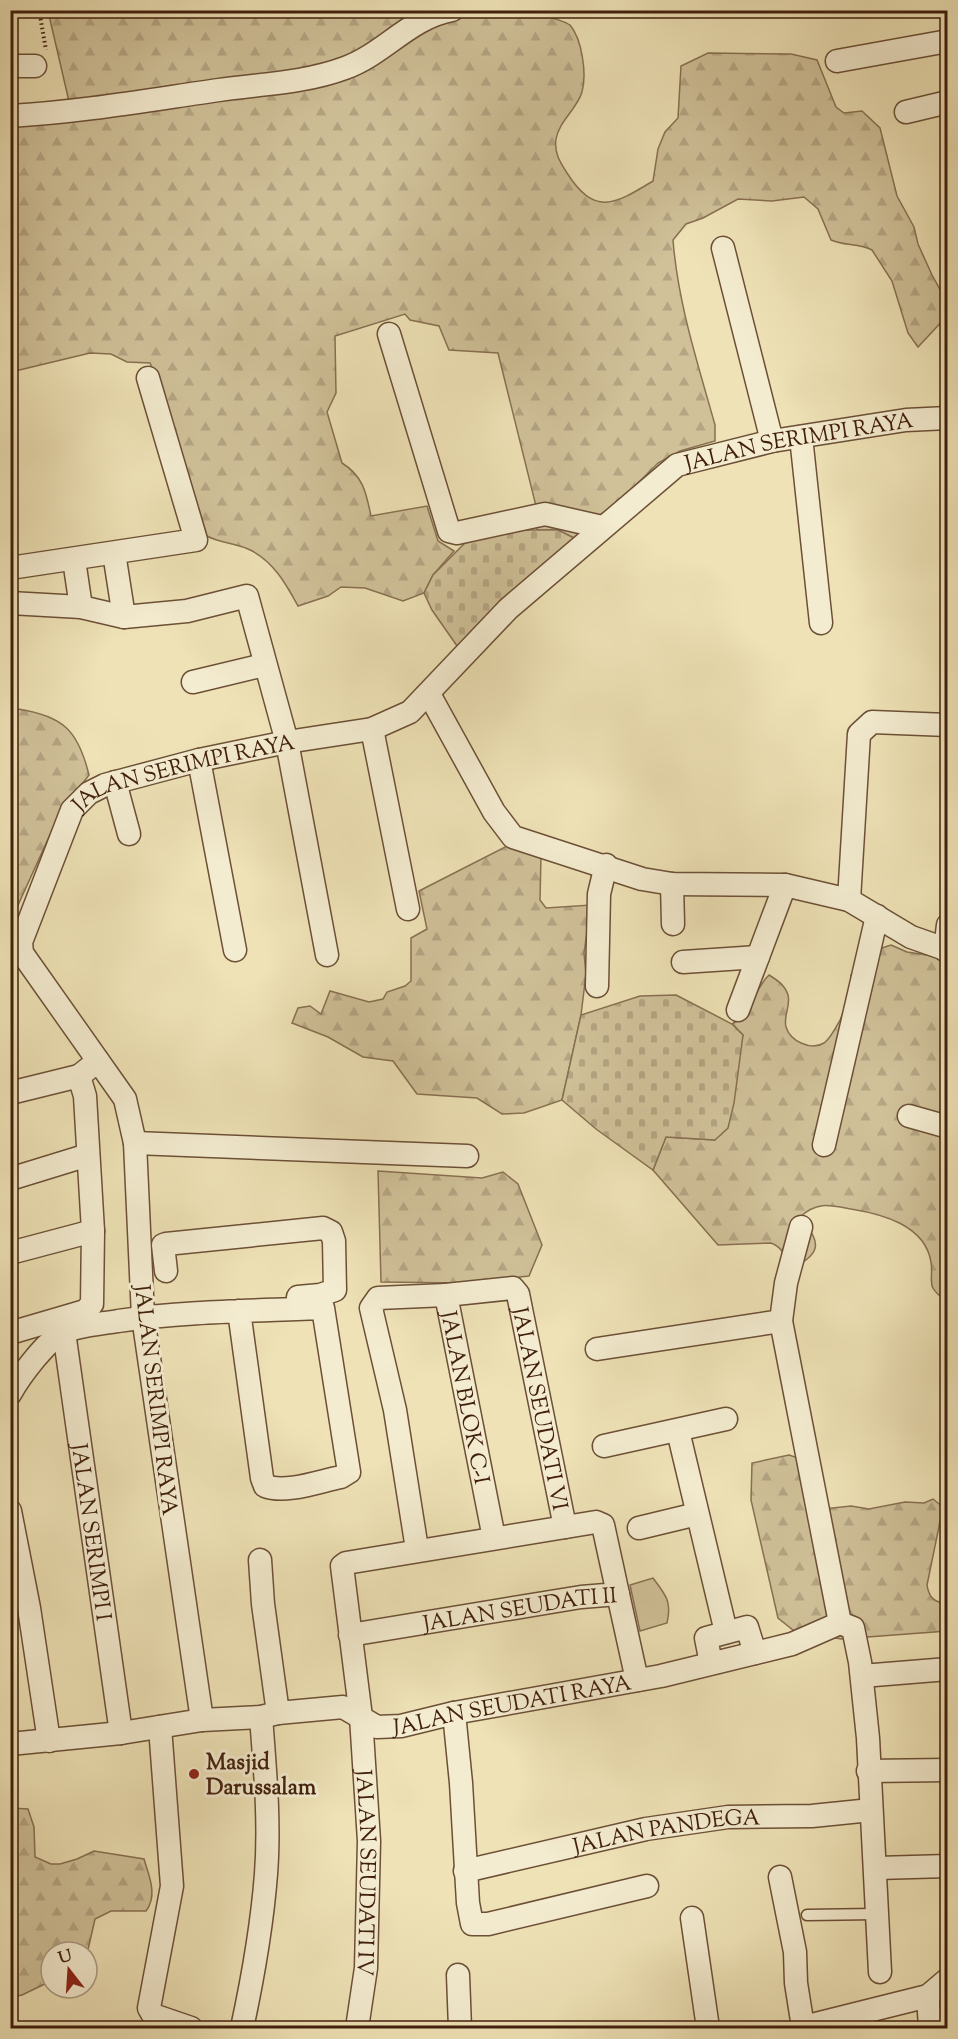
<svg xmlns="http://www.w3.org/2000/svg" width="958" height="2039" viewBox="0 0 958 2039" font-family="'Sorts Mill Goudy',serif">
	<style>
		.forest { fill: url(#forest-firs); stroke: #887052; stroke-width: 1.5 }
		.cemetery { fill: url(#cemetery-stones); stroke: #887052; stroke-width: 1.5 }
		.garden { fill: #d0c199; stroke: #887052; stroke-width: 1.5 }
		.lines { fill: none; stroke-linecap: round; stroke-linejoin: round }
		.service-casing { stroke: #6c5036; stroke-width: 13 }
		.minor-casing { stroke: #6c5036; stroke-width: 25 }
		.path { stroke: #401f0c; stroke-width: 4; stroke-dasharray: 1.5 3; stroke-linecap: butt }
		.service { stroke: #f4ecd0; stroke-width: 10 }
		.minor { stroke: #f4ecd0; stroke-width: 22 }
		.poi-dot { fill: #8f2418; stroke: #f4ecd0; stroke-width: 2 }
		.labels { text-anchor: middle; stroke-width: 6; stroke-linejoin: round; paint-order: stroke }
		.street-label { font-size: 22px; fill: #401f0c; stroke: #f4ecd0 }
		.poi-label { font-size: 22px; font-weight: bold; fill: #401f0c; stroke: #f4ecd0; text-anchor: start }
	</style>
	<defs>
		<pattern id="forest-firs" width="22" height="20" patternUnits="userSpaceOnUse" patternTransform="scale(1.5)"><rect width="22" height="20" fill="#d0c199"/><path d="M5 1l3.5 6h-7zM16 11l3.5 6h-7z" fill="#b4a583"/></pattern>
		<pattern id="cemetery-stones" width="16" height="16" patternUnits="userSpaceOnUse" patternTransform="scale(1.5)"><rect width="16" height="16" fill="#d0c199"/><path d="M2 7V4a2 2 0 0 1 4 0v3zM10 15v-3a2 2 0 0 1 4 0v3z" fill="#b4a583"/></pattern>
	</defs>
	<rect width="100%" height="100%" fill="#eee2b6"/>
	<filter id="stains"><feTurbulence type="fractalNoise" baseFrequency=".00333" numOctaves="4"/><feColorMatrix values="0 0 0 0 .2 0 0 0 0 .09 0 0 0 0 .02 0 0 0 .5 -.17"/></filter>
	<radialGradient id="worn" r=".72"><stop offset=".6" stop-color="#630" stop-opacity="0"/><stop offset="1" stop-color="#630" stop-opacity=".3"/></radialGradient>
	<!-- forest -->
	<g class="forest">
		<path d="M 48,11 L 553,11 L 553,18 C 558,20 566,22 570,25 C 582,39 587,74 582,92 C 577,109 559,121 556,139 C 554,153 560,162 567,173 C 595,217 615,204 653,181 L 658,149 L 665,132 L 678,118 L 681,66 L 708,53 L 791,54 L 817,60 L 836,107 L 844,113 L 862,111 L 880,128 L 897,196 L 914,227 L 918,244 L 932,275 L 947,302 L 947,316 L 918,347 L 908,333 L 892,281 L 872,250 C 859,243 844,246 831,240 L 818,209 L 804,197 L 772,201 L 738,199 L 703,218 L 686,224 L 673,240 C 678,304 698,364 715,425 L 715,441 L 680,451 L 658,463 L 580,541 L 558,530 L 537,530 L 536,506 L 498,353 L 449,350 L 439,326 L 410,320 L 405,314 L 335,336 L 336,393 L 327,412 L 342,463 C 363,476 366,492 371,516 L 427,506 L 438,541 L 454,551 L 433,575 L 424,593 L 403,601 L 365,588 L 341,587 L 328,596 L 298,606 C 286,584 273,560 248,549 C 235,543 220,543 207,536 L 161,388 L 150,363 L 127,362 L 111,354 L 90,353 L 11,372 L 10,123 L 71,110 Z"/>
		<path d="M 18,709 C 63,716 78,730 89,775 L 60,813 L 13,916 L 10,916 L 10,710 Z"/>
		<path d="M 509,845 L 541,856 L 540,900 L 546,908 L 591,905 L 584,953 L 586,974 L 581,1015 L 562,1100 L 524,1113 L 502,1114 L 477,1098 L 417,1094 L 393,1061 L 363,1057 L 328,1037 L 292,1023 L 298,1008 L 310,1006 L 321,1014 L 330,991 L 369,1002 L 383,999 L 387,992 L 405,986 L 411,981 L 411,938 L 427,929 L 419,891 Z"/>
		<path d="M 891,945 L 907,952 L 947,958 L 947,1301 C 924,1286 934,1282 931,1262 C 925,1225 882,1214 851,1209 C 830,1205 817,1201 800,1217 C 824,1246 820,1253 789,1271 C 786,1258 784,1248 771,1243 L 718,1245 L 653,1170 L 666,1137 L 715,1140 L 743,1035 L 732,1024 C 754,1012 753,990 769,975 C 777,980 785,985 788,995 C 791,1006 783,1016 786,1027 C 790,1041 811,1051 824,1043 C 831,1038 836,1027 840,1020 C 847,1005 852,991 851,975 L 882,948 Z"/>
		<path d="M 378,1171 L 482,1178 L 503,1172 L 518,1184 L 542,1245 L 529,1276 L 460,1283 L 381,1282 Z"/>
		<path d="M 789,1455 L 798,1458 L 814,1510 L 851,1506 L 869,1509 L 905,1502 L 924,1503 L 933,1499 L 943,1507 L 927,1585 C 929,1598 935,1603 947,1603 L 947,1631 L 841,1639 L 793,1630 L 778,1618 L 751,1500 L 752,1463 Z"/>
		<path d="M 10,1808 L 28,1809 L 34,1827 L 35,1857 L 51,1864 L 60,1864 L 77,1859 L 94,1851 L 144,1859 C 149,1876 158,1895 146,1911 L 111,1911 L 95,1919 L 87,1954 L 51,1952 L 51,1981 L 22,1995 L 11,1997 Z"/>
	</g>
	<!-- cemetery -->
	<g class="cemetery">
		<path d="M 520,530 L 558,530 L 580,541 L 462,653 L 432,610 L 424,593 L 433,575 L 471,537 Z"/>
		<path d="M 676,995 L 732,1024 L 743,1035 L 734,1103 L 728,1128 L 715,1140 L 666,1137 L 653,1170 L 596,1129 L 562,1100 L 581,1015 L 640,996 Z"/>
	</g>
	<!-- garden -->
	<path class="garden" d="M 653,1578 C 666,1595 672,1602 667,1623 L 640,1631 L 630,1585 Z"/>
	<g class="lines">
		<!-- service casing -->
		<g class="service-casing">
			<path id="service" d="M 807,1915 L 876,1914"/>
		</g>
		<!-- minor casing -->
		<g class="minor-casing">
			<g id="minor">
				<path d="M 837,61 L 948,41"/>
				<path d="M 10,66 L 35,66"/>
				<path d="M 906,112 L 948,102"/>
				<path d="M 10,116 C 81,112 149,100 219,90 C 260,84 305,83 345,68 C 384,54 409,18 452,10"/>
				<path d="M 723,248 L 772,441"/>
				<path d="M 389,334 L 449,531 L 457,533 L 545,514 L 602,527"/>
				<path d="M 801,437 L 821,623"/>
				<path d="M 114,553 L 124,617"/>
				<path d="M 74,560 L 81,607"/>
				<path d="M 10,568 L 196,540 L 148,378"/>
				<path d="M 10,603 L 81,607 L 124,617 L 187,611 L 247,596 L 287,742 L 327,955"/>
				<path d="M 193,682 L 264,665"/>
				<path d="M 429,694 L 494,812 L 513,837 L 642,879 L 672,884 L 785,885 L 849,900 L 911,937 L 948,950"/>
				<path d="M 372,729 L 408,909"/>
				<path d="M 199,760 L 235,950"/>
				<path d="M 115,782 L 129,834"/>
				<path d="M 672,884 L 673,924"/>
				<path d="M 849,900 L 859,734 L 872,722 L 948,725"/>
				<path d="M 945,950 L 948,925"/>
				<path d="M 683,962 L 758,957"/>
				<path d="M 597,986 L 599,894 L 606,865"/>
				<path d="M 738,1010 L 785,885"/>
				<path d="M 10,1093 L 79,1076"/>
				<path d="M 909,1116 L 948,1127"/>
				<path d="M 135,1143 L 467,1156"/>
				<path d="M 824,1145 L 877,916"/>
				<path d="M 10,1179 L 88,1155"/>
				<path d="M 10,1253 L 93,1231"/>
				<path d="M 166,1271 L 163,1245 L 166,1244 L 323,1228 L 331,1232 L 334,1241 L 335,1290 L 320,1295 L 298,1297"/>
				<path id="s1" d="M 446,1295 L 513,1288 L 518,1294 L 565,1527"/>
				<path d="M 781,1321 L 840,1623"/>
				<path id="s2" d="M 64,1332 L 121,1733"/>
				<path d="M 10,1333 L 85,1311 L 92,1304 L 93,1231 L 85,1096 L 79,1076 L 98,1061"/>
				<path d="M 597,1349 L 781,1321 L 786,1283 L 801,1227"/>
				<path d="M 10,1394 C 20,1376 46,1341 64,1332 C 80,1325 101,1324 118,1321 C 185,1311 255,1311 323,1308 L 349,1472 L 341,1477 C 320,1481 286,1494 265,1486 L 262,1478 L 239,1311"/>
				<path d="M 678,1431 L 726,1632"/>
				<path d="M 604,1446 L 726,1419"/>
				<path d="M 10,1511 L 29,1608 L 49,1741"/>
				<path d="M 639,1528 L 697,1514"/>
				<path id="s3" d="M 417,1549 L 395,1410 L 371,1308 L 378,1298 L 446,1295 L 494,1538"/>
				<path d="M 260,1560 L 263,1604 L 278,1713"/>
				<path d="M 618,1594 L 637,1680"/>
				<path id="s4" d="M 350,1635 L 581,1597 L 618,1594 L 603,1525 L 596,1522 L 346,1563 L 342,1566 L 361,1717 L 369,1841 L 366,1968 L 357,2028"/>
				<path d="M 711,1663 L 706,1638 L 747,1627 L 755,1653"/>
				<path d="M 862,1676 L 948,1669"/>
				<path d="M 454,1713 L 461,1783 L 468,1903 L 472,1924 L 488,1924 L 647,1886"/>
				<path id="s5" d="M 202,1720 L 143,1317 L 135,1143 L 125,1099 L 22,953 L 21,942 L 72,810 L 89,793 L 105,785 L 199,760 L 287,742 L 372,729 L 410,712 L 508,609 L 677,465 L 772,441 L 906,420 L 948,418"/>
				<path d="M 160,1727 L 172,1886 L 149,2008 L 153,2015 L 191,2028"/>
				<path id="s6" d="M 10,1744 L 121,1733 L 202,1720 L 261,1717 L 278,1713 L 343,1707 L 377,1727 L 401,1726 L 454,1713 L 661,1676 L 792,1644 L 840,1623 L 853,1628 L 860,1662 L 868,1738 L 880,1972"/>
				<path d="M 868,1771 L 948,1770"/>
				<path d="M 877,1868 L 948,1866"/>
				<path id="s7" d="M 465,1871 L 646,1829 L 728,1817 L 812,1816 L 871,1810"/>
				<path d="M 780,1877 L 795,1952 L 796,1983 L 803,2027"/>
				<path d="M 692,1918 L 708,2028"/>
				<path d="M 458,1975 L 460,2028"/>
				<path d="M 928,1996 L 930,2028"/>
				<path d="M 242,2028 C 253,1977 262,1926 266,1874 C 270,1822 265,1769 261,1717"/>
				<path d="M 800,2028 L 928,1996 L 948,1979"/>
			</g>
		</g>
		<!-- path -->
		<path class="path" d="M 39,10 L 46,50"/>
		<!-- service -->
		<use href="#service" class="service"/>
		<!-- minor -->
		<use href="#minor" class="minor"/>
	</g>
	<!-- markers -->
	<circle class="poi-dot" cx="194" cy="1774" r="6"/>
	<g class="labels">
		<!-- street labels -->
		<g class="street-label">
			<text dy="8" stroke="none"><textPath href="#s5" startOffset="1803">JALAN SERIMPI RAYA</textPath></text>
			<text dy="8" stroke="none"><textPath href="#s5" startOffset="1078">JALAN SERIMPI RAYA</textPath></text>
			<text dy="8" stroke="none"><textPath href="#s3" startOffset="430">JALAN BLOK C-I</textPath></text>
			<text transform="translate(157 1400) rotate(83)" y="8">JALAN SERIMPI RAYA</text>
			<text dy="8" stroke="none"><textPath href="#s1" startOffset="192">JALAN SEUDATI VI</textPath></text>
			<text dy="8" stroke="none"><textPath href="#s2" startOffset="202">JALAN SERIMPI I</textPath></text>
			<text dy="8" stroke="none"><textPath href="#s4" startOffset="172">JALAN SEUDATI II</textPath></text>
			<text dy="8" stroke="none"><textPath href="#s6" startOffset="512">JALAN SEUDATI RAYA</textPath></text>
			<text dy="8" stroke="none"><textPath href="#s7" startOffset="206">JALAN PANDEGA</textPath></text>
			<text dy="8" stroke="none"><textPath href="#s4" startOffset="916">JALAN SEUDATI IV</textPath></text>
		</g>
		<!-- poi labels -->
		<g class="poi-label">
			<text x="206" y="1769">Masjid<tspan x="206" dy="25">Darussalam</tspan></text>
		</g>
	</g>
	<!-- margin -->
	<rect width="958" height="2039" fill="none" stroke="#eee2b6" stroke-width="36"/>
	<rect x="12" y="12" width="934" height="2015" fill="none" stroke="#401f0c" stroke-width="3"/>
	<rect x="18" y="18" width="922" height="2003" fill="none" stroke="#401f0c" stroke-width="1.5"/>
	<!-- north arrow -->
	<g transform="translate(69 1970) rotate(343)"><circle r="28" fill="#f4ecd0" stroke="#ac9a82" stroke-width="1.5"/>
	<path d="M0-4.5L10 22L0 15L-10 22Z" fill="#8f2418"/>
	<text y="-9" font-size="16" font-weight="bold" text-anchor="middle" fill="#401f0c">U</text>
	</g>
	<rect width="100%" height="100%" filter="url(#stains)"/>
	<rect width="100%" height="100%" fill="url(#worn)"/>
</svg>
